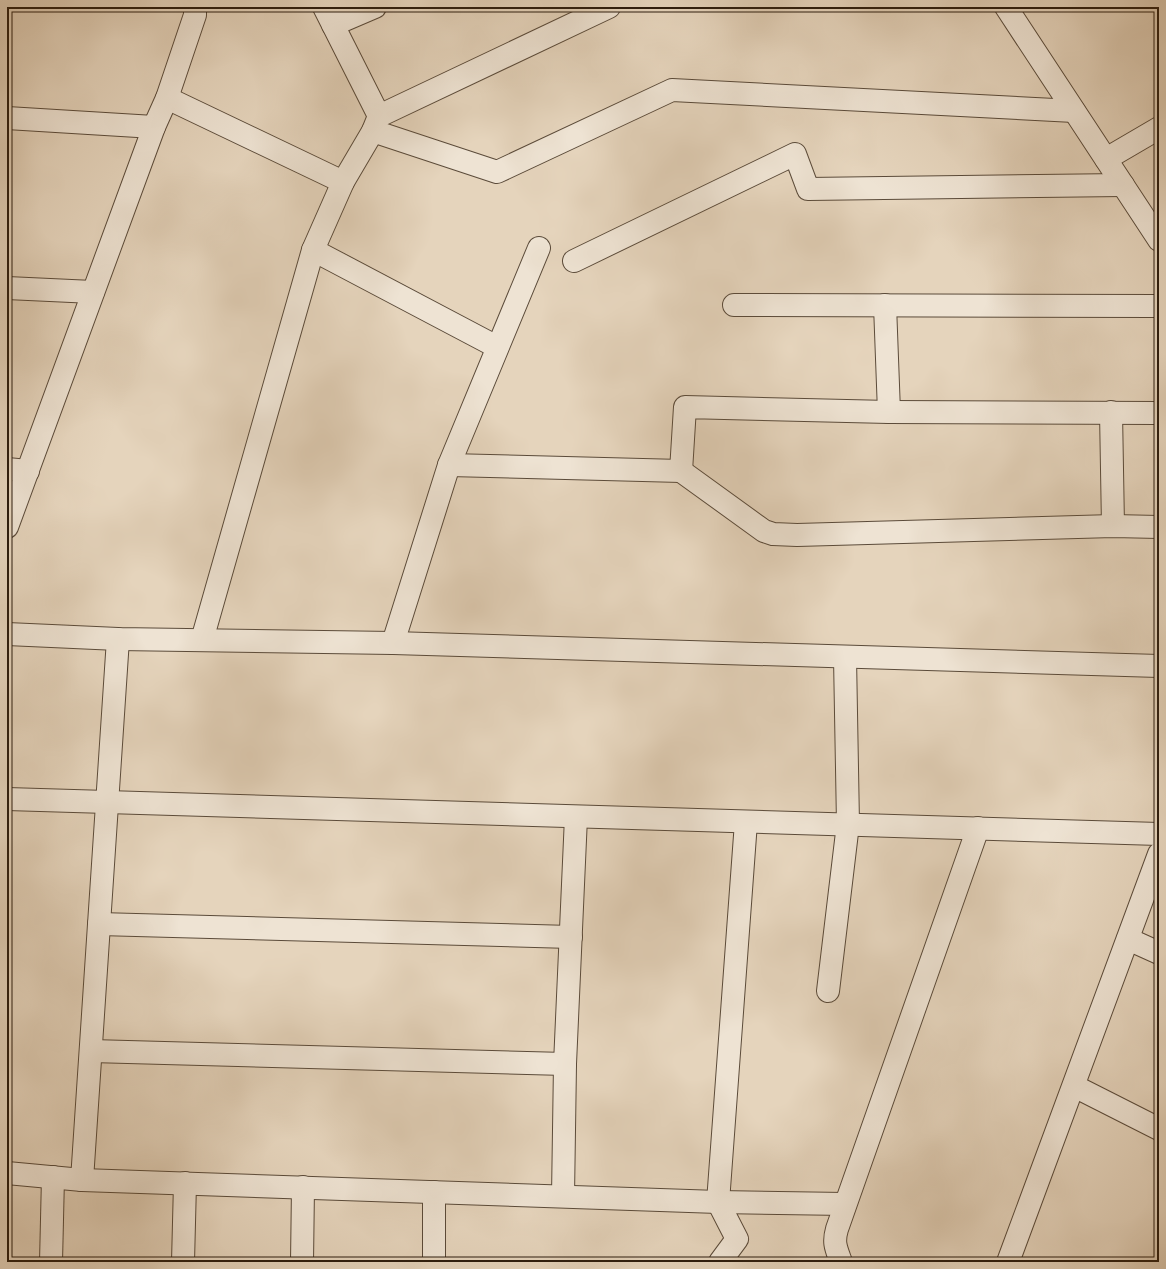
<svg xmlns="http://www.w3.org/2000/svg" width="1166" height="1269" viewBox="0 0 1166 1269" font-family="'IM FELL DW Pica',serif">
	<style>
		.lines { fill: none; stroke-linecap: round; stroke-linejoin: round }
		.minor-casing { stroke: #5b4b3a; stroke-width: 24 }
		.minor { stroke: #eee3d3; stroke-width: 22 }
	</style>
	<rect width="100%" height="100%" fill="#e5d4bc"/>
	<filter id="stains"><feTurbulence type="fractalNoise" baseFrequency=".005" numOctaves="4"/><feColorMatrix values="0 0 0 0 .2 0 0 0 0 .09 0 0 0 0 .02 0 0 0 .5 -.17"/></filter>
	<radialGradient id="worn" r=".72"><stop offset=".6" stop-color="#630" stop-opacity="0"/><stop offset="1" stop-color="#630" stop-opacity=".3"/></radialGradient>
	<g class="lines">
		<!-- minor casing -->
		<g class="minor-casing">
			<g id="minor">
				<path d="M 324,7 L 379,116"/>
				<path d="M 1006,7 L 1159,240"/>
				<path d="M 333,25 L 375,7"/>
				<path d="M 167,98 L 343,182"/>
				<path d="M 7,118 L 154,127"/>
				<path d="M 373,131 L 497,172 L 672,90 L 1074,111"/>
				<path d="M 1106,159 L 1159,128"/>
				<path d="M 313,250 L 497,347"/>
				<path d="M 574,261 L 795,154 L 808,189 L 1123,185"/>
				<path d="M 7,288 L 93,292"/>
				<path d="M 734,305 L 1159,306"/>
				<path d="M 885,305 L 889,412"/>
				<path d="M 1111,412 L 1113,526"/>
				<path d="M 449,465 L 681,471 L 685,407 L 889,412 L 1159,413"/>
				<path d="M 7,469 L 28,471"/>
				<path d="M 681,471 L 764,531 L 773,534 L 797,535 L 1113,526 L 1159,527"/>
				<path d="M 7,527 L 154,127 L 167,98 L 195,15 L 195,7"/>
				<path d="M 7,634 L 118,639 L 393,643 L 1159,666"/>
				<path d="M 202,640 L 313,250 L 343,182 L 373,131 L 379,116 L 609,7"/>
				<path d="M 393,643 L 449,465 L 539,248"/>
				<path d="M 7,799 L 1159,834"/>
				<path d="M 99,924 L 571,937"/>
				<path d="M 1128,939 L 1159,953"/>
				<path d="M 828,991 L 848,824 L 845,657"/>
				<path d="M 91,1051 L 565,1064 L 576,817"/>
				<path d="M 1074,1086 L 1159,1129"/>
				<path d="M 7,1173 L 82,1180 L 718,1202 L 845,1204"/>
				<path d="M 82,1180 L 118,639"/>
				<path d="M 563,1196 L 565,1064"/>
				<path d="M 51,1262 L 53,1177"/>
				<path d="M 183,1262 L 185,1183"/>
				<path d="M 302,1262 L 303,1187"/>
				<path d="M 434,1262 L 434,1192"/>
				<path d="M 720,1262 L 737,1239 L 718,1202 L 746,822"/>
				<path d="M 841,1262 C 836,1248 833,1243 837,1229 L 978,828"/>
				<path d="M 1008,1262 L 1159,854"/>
			</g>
		</g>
		<!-- minor -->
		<use href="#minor" class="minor"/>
	</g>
	<!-- margin -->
	<rect width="1166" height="1269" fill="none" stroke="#e5d4bc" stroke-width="24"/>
	<rect x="8" y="8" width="1150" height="1253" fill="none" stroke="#2d1d0e" stroke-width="2"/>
	<rect x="12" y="12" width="1142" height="1245" fill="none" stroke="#2d1d0e"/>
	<rect width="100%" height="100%" filter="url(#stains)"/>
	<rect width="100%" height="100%" fill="url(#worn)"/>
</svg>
